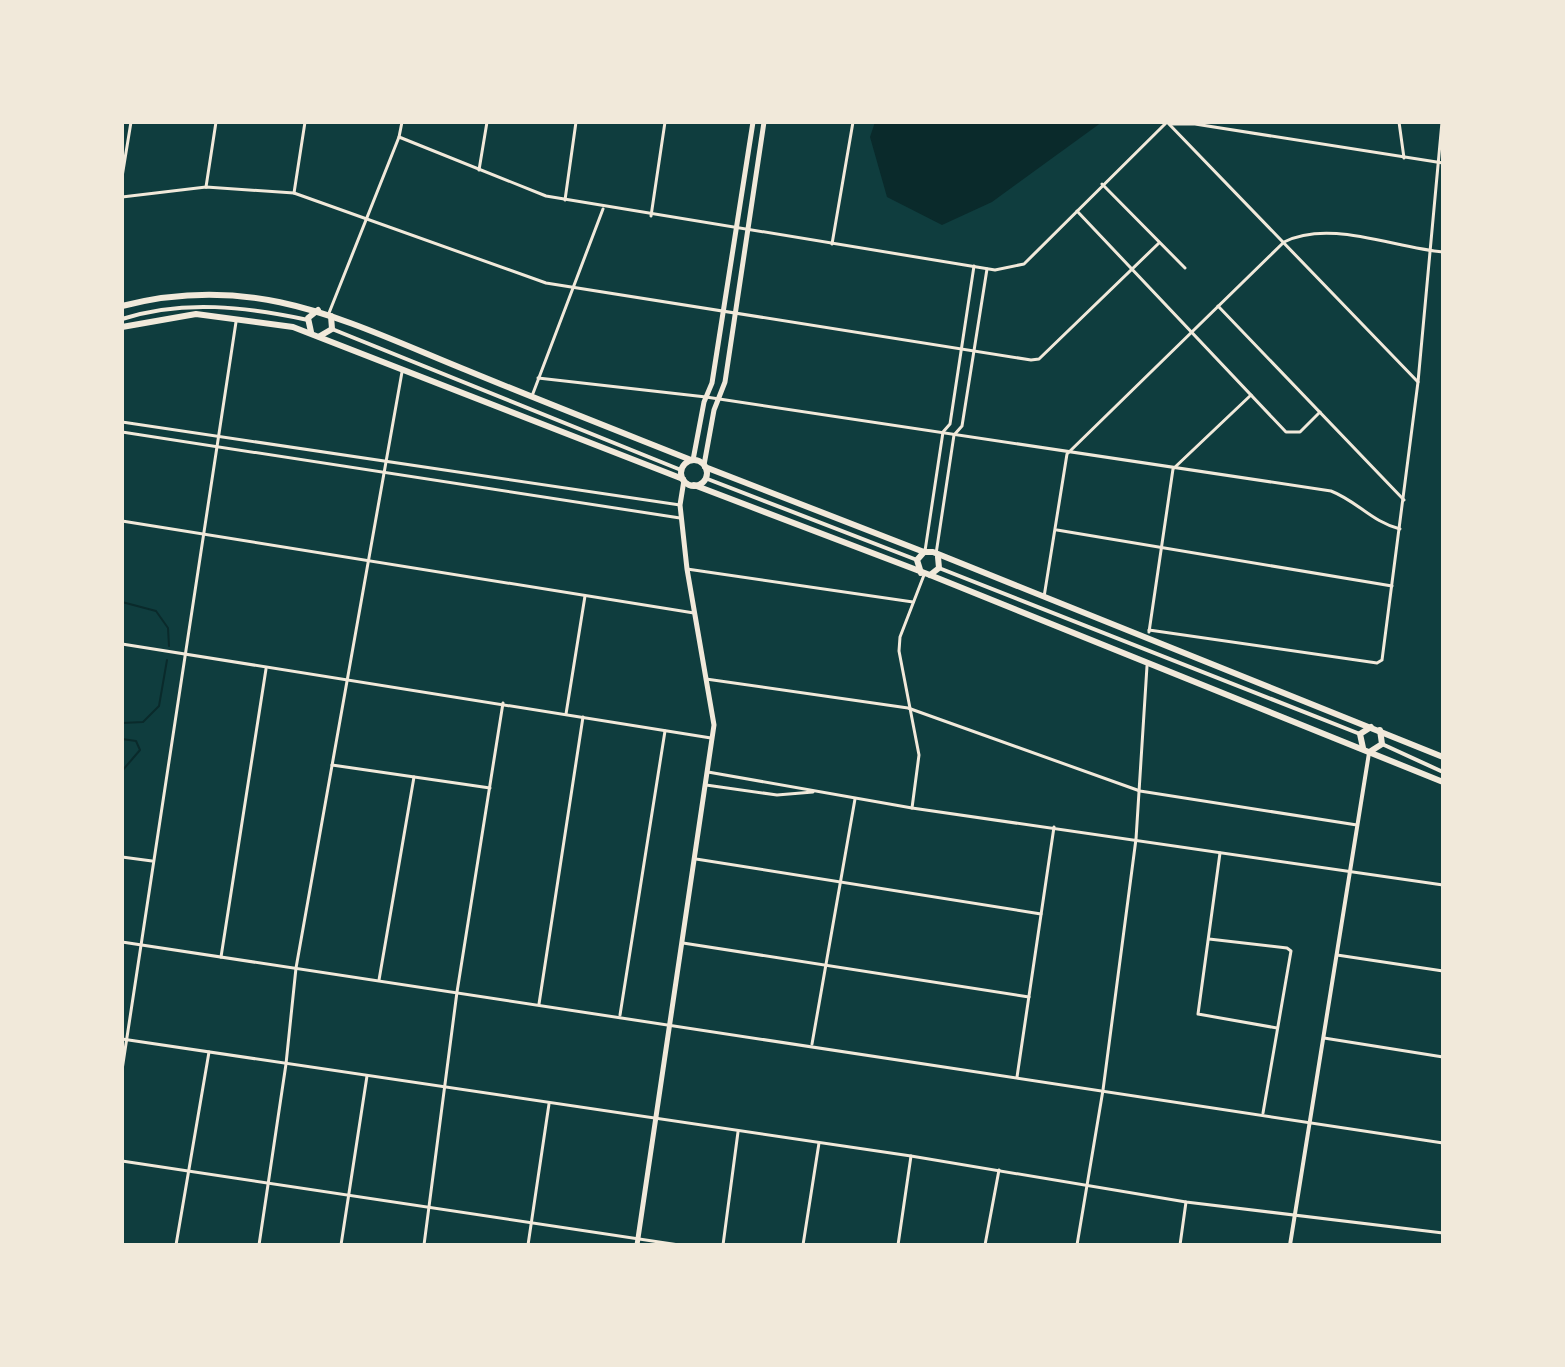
<svg xmlns="http://www.w3.org/2000/svg" width="1565" height="1367" viewBox="0 0 1565 1367" font-family="'DM Sans',sans-serif">
	<style>
		.water { fill: #0a2a2b }
		.lines { fill: none; stroke-linecap: round; stroke-linejoin: round }
		.stream { stroke: #0a2a2b; stroke-width: 2 }
		.minor { stroke: #f1e9da; stroke-width: 3 }
		.tertiary { stroke: #f1e9da; stroke-width: 4 }
		.secondary { stroke: #f1e9da; stroke-width: 5 }
		.trunk { stroke: #f1e9da; stroke-width: 6 }
	</style>
	<rect width="100%" height="100%" fill="#0f3d3e"/>
	<!-- water -->
	<path class="water" d="M 875,122 L 1102,122 L 992,202 L 942,225 L 887,197 L 870,137 Z"/>
	<g class="lines">
		<!-- stream -->
		<g class="stream">
			<path d="M 122,602 L 156,611 L 168,628 L 169,646"/>
			<path d="M 122,723 L 143,722 L 159,706 L 167,660"/>
			<path d="M 122,739 L 136,741 L 140,750 L 122,771"/>
		</g>
		<!-- minor -->
		<g class="minor">
			<path d="M 1399,122 L 1404,158"/>
			<path d="M 1168,123 L 1418,382"/>
			<path d="M 1170,124 L 1195,124 L 1443,163"/>
			<path d="M 399,137 L 546,196 L 995,270 L 1024,264 L 1167,122"/>
			<path d="M 479,170 L 487,122"/>
			<path d="M 122,177 L 131,122"/>
			<path d="M 1102,184 L 1185,268"/>
			<path d="M 206,187 L 216,122"/>
			<path d="M 294,193 L 305,122"/>
			<path d="M 122,197 L 206,187 L 294,193 L 546,283 L 1031,360 L 1039,359 L 1159,243"/>
			<path d="M 565,200 L 576,122"/>
			<path d="M 1077,211 L 1286,432 L 1300,432 L 1320,412"/>
			<path d="M 651,216 L 665,122"/>
			<path d="M 832,244 L 853,122"/>
			<path d="M 1218,306 L 1404,500"/>
			<path d="M 329,313 L 399,137 L 402,122"/>
			<path d="M 538,378 L 706,397 L 1331,491 C 1357,501 1372,522 1400,529"/>
			<path d="M 532,396 L 603,209"/>
			<path d="M 122,422 L 680,505"/>
			<path d="M 122,432 L 680,518"/>
			<path d="M 122,521 L 694,613"/>
			<path d="M 1057,530 L 1392,586"/>
			<path d="M 925,551 L 943,432 L 950,424 L 974,266"/>
			<path d="M 936,554 L 954,435 L 962,426 L 987,269"/>
			<path d="M 687,569 L 913,602"/>
			<path d="M 1044,597 L 1067,454 L 1284,242 C 1330,219 1394,248 1443,252"/>
			<path d="M 1149,630 L 1377,663 L 1382,660 L 1418,382 L 1442,122"/>
			<path d="M 1149,632 L 1173,469 L 1251,395"/>
			<path d="M 122,644 L 711,738"/>
			<path d="M 706,679 L 908,708 L 1140,791 L 1357,825"/>
			<path d="M 566,714 L 585,596"/>
			<path d="M 332,765 L 490,788"/>
			<path d="M 708,772 L 912,808 L 1443,885"/>
			<path d="M 706,785 L 777,795 L 813,792"/>
			<path d="M 912,808 L 919,755 L 899,651 L 900,637 L 924,575"/>
			<path d="M 1220,853 L 1198,1014 L 1277,1028"/>
			<path d="M 122,857 L 152,861"/>
			<path d="M 696,859 L 1041,914"/>
			<path d="M 1209,939 L 1287,948 L 1291,951 L 1263,1113"/>
			<path d="M 122,942 L 1443,1143"/>
			<path d="M 683,943 L 1029,997"/>
			<path d="M 1337,955 L 1443,971"/>
			<path d="M 221,957 L 266,669"/>
			<path d="M 379,980 L 414,777"/>
			<path d="M 539,1004 L 583,717"/>
			<path d="M 620,1015 L 665,731"/>
			<path d="M 1324,1038 L 1443,1057"/>
			<path d="M 122,1039 L 911,1156 L 1186,1202 L 1443,1233"/>
			<path d="M 812,1044 L 855,799"/>
			<path d="M 122,1070 L 236,322"/>
			<path d="M 1017,1077 L 1054,827"/>
			<path d="M 122,1161 L 679,1245"/>
			<path d="M 176,1245 L 209,1052"/>
			<path d="M 259,1245 L 286,1064 L 296,968 L 402,372"/>
			<path d="M 341,1245 L 367,1076"/>
			<path d="M 424,1245 L 457,992 L 503,703"/>
			<path d="M 528,1245 L 549,1104"/>
			<path d="M 723,1245 L 738,1132"/>
			<path d="M 803,1245 L 819,1143"/>
			<path d="M 898,1245 L 911,1156"/>
			<path d="M 985,1245 L 999,1170"/>
			<path d="M 1077,1245 L 1103,1090 L 1136,839 L 1147,666"/>
			<path d="M 1180,1245 L 1186,1202"/>
		</g>
		<!-- tertiary -->
		<g class="tertiary">
			<path d="M 122,319 C 184,299 246,307 308,320"/>
			<path d="M 332,329 L 681,470"/>
			<path d="M 705,478 L 917,560"/>
			<path d="M 939,568 L 1360,734"/>
			<path d="M 1382,744 L 1443,772"/>
			<path d="M 1290,1245 L 1369,753"/>
		</g>
		<!-- secondary -->
		<g class="secondary">
			<path d="M 693,460 L 704,402 L 712,383 L 753,122"/>
			<path d="M 704,465 L 714,410 L 725,382 L 764,122"/>
			<path d="M 637,1245 L 714,725 L 687,569 L 680,505 L 684,480"/>
		</g>
		<!-- trunk -->
		<g class="trunk">
			<path d="M 122,306 C 258,271 349,323 471,372 C 544,402 618,431 691,460"/>
			<path d="M 122,327 L 196,314 L 293,327 L 683,479"/>
			<path d="M 311,332 L 308,318 L 318,310"/>
			<path d="M 320,336 L 332,329 L 331,316"/>
			<circle cx="694" cy="473" r="13"/>
			<path d="M 705,467 L 924,552 L 933,552 L 1443,757"/>
			<path d="M 694,485 L 930,575 L 1443,782"/>
			<path d="M 921,573 L 917,560 L 924,552"/>
			<path d="M 930,575 L 939,568 L 938,557"/>
			<path d="M 1363,748 L 1360,734 L 1371,727"/>
			<path d="M 1371,751 L 1382,744 L 1380,730"/>
		</g>
	</g>
	<!-- border -->
	<rect width="1565" height="1367" fill="none" stroke="#f1e9da" stroke-width="248"/>
</svg>
